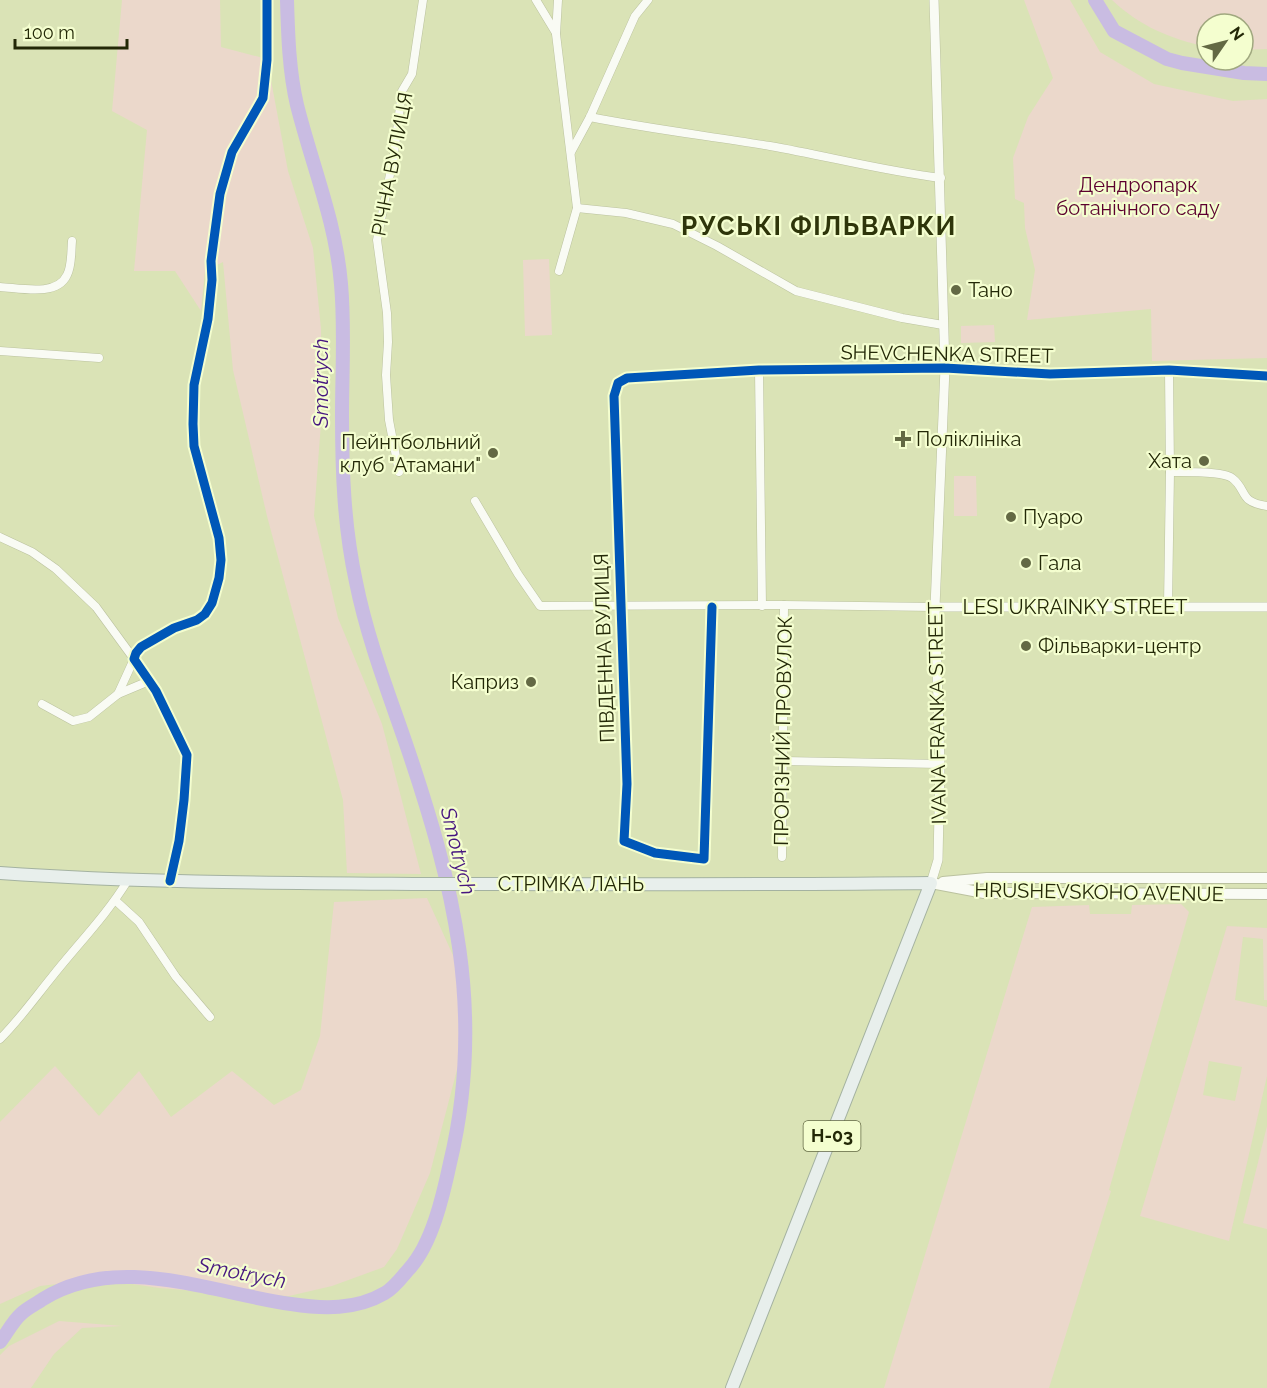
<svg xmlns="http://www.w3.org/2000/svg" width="1267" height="1388" viewBox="0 0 1267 1388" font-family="Raleway,sans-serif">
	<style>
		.green { fill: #ebd8cb; fill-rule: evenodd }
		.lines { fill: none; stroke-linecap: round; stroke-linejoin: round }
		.river { stroke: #c9bce2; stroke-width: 14 }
		.minor-casing { stroke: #bbc29f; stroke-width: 9 }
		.tertiary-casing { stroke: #bbc29f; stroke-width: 10 }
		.secondary-casing { stroke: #bbc29f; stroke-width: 12 }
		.primary-casing { stroke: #a4b2a1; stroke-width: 14 }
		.minor { stroke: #f9fbf4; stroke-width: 8 }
		.tertiary { stroke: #f9fbf4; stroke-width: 9 }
		.secondary { stroke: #f9fbf4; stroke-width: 10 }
		.primary { stroke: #e8efec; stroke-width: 12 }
		.cycleway-casing { stroke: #f4fecf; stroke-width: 13 }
		.cycleway { stroke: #0057b8; stroke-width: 9 }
		.poi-dot { fill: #636944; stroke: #f4fecf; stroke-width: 2 }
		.labels { text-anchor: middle; stroke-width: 4.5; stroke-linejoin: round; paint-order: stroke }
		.shield { fill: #f4fecf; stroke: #626843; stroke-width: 1.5 }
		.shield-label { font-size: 18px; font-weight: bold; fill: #232807 }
		.street-label { font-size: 20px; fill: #232807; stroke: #f4fecf }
		.park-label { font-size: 20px; fill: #5c002f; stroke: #f4fecf }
		.poi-label { font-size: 20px; fill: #232807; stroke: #f4fecf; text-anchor: start }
		.water-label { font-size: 21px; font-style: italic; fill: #471780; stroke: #f4fecf }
		.district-label { font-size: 26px; font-weight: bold; letter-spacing: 1.5px; fill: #2e350a; stroke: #f4fecf }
	</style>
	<rect width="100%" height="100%" fill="#dae3b6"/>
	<!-- green -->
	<g class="green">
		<path d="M 122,0 L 220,0 L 221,47 L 267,59 L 288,171 L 313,248 L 321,329 L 321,423 L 314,516 L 338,618 L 382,724 L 421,874 L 347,873 L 343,800 L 267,516 L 233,370 L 223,262 L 205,271 L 201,311 L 175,271 L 134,271 L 147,130 L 112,111 Z"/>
		<path d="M 1024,0 L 1070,0 L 1100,52 L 1154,84 L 1233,101 L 1267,99 L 1267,358 L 1152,361 L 1151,309 L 1027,320 L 1035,270 L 1025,228 L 1024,203 L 1015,199 L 1013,158 L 1028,117 L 1053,78 Z"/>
		<path d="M 1112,0 L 1267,0 L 1267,49 L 1243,50 L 1243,24 L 1207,24 L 1207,47 C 1169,38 1141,27 1112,0 Z"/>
		<path d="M 549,259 L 552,335 L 525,336 L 523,260 Z"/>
		<path d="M 994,325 L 995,342 L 961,343 L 961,326 Z"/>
		<path d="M 954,476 L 976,476 L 977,516 L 954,516 Z"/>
		<path d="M 427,898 L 461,973 L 459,1062 L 430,1173 L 397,1249 L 384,1267 L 332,1286 L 289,1296 L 222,1293 L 159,1288 L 99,1279 L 40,1286 L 0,1304 L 0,1122 L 55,1066 L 99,1116 L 139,1071 L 171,1117 L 232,1071 L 274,1105 L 301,1090 L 320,1036 L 334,902 Z"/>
		<path d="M 1181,904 L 1189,912 L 1109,1190 L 1111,1191 L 1049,1388 L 884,1388 L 1032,907 L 1089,905 L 1090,914 L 1131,914 L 1132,905 Z"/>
		<path d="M 1227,926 L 1267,928 L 1267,1000 L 1264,1000 L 1263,939 L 1243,937 L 1235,1000 L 1267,1007 L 1267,1076 L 1229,1241 L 1140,1216 ZM 1209,1061 L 1242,1067 L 1235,1101 L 1203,1095 Z"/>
		<path d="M 1267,1126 L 1267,1229 L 1243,1223 Z"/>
		<path d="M 59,1321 L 122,1326 L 82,1328 L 54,1354 L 31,1388 L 0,1388 L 0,1355 L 9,1346 Z"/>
	</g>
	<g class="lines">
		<!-- river -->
		<g class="river">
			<path d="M 1095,0 L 1114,31 L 1167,59 L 1182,63 L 1244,73 L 1267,74"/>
			<path d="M 0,1342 C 7,1333 13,1321 21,1314 C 27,1308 36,1304 43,1299 C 119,1252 211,1293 291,1304 C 323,1309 356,1310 385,1293 C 394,1288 402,1277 409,1269 C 432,1244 443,1196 450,1163 C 486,1013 454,884 405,741 C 387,689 367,637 356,582 C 344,527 342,471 342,416 C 342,372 345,328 341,284 C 336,222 312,165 297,105 C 289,71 288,34 287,0"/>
		</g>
		<!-- minor casing -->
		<g class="minor-casing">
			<g id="minor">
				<path d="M 536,0 L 556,33"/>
				<path d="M 558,0 L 556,34 L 577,208 L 559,271"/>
				<path d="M 590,117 C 650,129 710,136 770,146 C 827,156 883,171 941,178"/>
				<path d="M 571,152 L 590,117 L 635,16 L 648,0"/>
				<path d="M 577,208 L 626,213 L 673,224 L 717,246 L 796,291 L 902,318 L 943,325"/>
				<path d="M 0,287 C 20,288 57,297 67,275 C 72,266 71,252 72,241"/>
				<path d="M 0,351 L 99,358"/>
				<path d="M 759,370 L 762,606"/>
				<path d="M 399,472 L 389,420 L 386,375 L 388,342 L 387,313 L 377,240 L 394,154 L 402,91 L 412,74 L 423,0"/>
				<path d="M 1170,472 C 1184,472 1222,471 1232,478 C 1248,490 1238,502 1267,506"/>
				<path d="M 475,501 L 518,574 L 540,606 L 784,605 L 935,607"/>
				<path d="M 0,537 L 32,552 L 56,569 L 96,607 L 134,659 L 118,694"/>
				<path d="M 1168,606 L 1170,472 L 1169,370"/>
				<path d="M 712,607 L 704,859 L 655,853 L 624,841 L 627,784 L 614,396 L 618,383 L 627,378 L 759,370 L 945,368 L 1050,374 L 1169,370 L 1267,376"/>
				<path d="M 42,704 L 73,721 L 89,717 L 118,694 L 149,681"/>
				<path d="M 784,761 L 940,764"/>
				<path d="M 782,857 L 784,605"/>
				<path d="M 170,881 L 179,841 L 184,800 L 187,755 L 156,691 L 134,659 L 136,653 L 141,647 L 174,628 L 197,620 L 205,614 L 212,603 L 219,578 L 221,560 L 219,538 L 194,446 L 193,424 L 194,385 L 208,319 L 212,280 L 211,261 L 220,194 L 232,152 L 263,98 L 267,60 L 267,0"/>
				<path d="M 116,901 L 139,922 L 176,977 L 210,1017"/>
				<path d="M 0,1039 C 19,1020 34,999 51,978 C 77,945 106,916 128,880"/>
			</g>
		</g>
		<!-- tertiary casing -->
		<g class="tertiary-casing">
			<g id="tertiary">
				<path d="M 935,607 L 1267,607"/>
				<path d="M 931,883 L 938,860 L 940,764 L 935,607 L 945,368 L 934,0"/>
			</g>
		</g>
		<!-- secondary casing -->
		<g class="secondary-casing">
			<g id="secondary">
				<path d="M 943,882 L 987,878 L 1267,878"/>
				<path d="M 931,883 L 984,893 L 1267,894"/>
			</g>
		</g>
		<!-- primary casing -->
		<g class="primary-casing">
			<path id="primary" d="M 0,873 C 143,883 287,883 430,884 C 597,884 764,885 931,883 L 732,1388"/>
		</g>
		<!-- minor -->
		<use href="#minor" class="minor"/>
		<!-- tertiary -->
		<use href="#tertiary" class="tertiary"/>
		<!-- secondary -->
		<use href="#secondary" class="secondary"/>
		<!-- primary -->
		<use href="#primary" class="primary"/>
		<!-- cycleway casing -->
		<g class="cycleway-casing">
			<g id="cycleway">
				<path d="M 712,607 L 704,859 L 655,853 L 624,841 L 627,784 L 614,396 L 618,383 L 627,378 L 759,370 L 945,368 L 1050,374 L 1169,370 L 1267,376"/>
				<path d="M 170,881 L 179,841 L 184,800 L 187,755 L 156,691 L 134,659 L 136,653 L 141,647 L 174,628 L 197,620 L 205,614 L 212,603 L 219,578 L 221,560 L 219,538 L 194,446 L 193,424 L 194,385 L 208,319 L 212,280 L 211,261 L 220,194 L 232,152 L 263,98 L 267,60 L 267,0"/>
			</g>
		</g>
		<!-- cycleway -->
		<use href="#cycleway" class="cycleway"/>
	</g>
	<!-- markers -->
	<g class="poi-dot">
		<circle cx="956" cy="290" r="6"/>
		<path d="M900 430h6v6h6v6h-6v6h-6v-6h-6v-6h6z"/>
		<circle cx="493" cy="453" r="6"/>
		<circle cx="1204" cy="461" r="6"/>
		<circle cx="1011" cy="517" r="6"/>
		<circle cx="1026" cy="563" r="6"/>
		<circle cx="1026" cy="646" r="6"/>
		<circle cx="531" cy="682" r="6"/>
	</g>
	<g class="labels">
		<!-- shield labels -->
		<rect class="shield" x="803.5" y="1121" width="57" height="30" rx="4.5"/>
		<g class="shield-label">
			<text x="832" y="1142">Н-03</text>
		</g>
		<!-- street labels -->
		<g class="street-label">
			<text transform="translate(392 164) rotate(-79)" y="7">РІЧНА ВУЛИЦЯ</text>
			<text transform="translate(947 354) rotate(1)" y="7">SHEVCHENKA STREET</text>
			<text x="1075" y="614">LESI UKRAINKY STREET</text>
			<text transform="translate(604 648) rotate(-92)" y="7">ПІВДЕННА ВУЛИЦЯ</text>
			<text transform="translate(937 713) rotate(-91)" y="7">IVANA FRANKA STREET</text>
			<text transform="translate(783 731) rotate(-89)" y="7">ПРОРІЗНИЙ ПРОВУЛОК</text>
			<text x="571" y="891">СТРІМКА ЛАНЬ</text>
			<text transform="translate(1099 892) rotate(1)" y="7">HRUSHEVSKOHO AVENUE</text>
		</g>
		<!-- park labels -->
		<g class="park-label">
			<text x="1138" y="192">Дендропарк<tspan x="1138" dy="23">ботанічного саду</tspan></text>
		</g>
		<!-- poi labels -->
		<g class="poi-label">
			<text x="968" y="297">Тано</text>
			<text x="916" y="446">Поліклініка</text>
			<text x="481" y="449" text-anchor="end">Пейнтбольний<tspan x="481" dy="23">клуб "Атамани"</tspan></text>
			<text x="1192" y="468" text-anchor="end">Хата</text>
			<text x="1023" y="524">Пуаро</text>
			<text x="1038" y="570">Гала</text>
			<text x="1038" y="653">Фільварки-центр</text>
			<text x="519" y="689" text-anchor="end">Каприз</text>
		</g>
		<!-- water labels -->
		<g class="water-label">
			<text transform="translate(321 383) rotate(-90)" y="7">Smotrych</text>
			<text transform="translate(458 851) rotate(76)" y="7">Smotrych</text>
			<text transform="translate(242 1273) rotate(11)" y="7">Smotrych</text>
		</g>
		<!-- district labels -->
		<g class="district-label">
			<text x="819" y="235">РУСЬКІ ФІЛЬВАРКИ</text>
		</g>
	</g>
	<!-- north arrow -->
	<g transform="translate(1225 42) rotate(55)"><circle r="28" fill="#f4fecf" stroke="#a0a87f" stroke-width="1.5"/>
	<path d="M0-4.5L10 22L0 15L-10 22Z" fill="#636944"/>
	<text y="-9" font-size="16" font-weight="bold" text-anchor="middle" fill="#232807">N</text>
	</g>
	<!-- scale -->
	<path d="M15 39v9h112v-9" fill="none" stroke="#232807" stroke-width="3"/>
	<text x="24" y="39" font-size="18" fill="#232807" stroke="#f4fecf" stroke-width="4.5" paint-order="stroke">100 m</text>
</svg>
